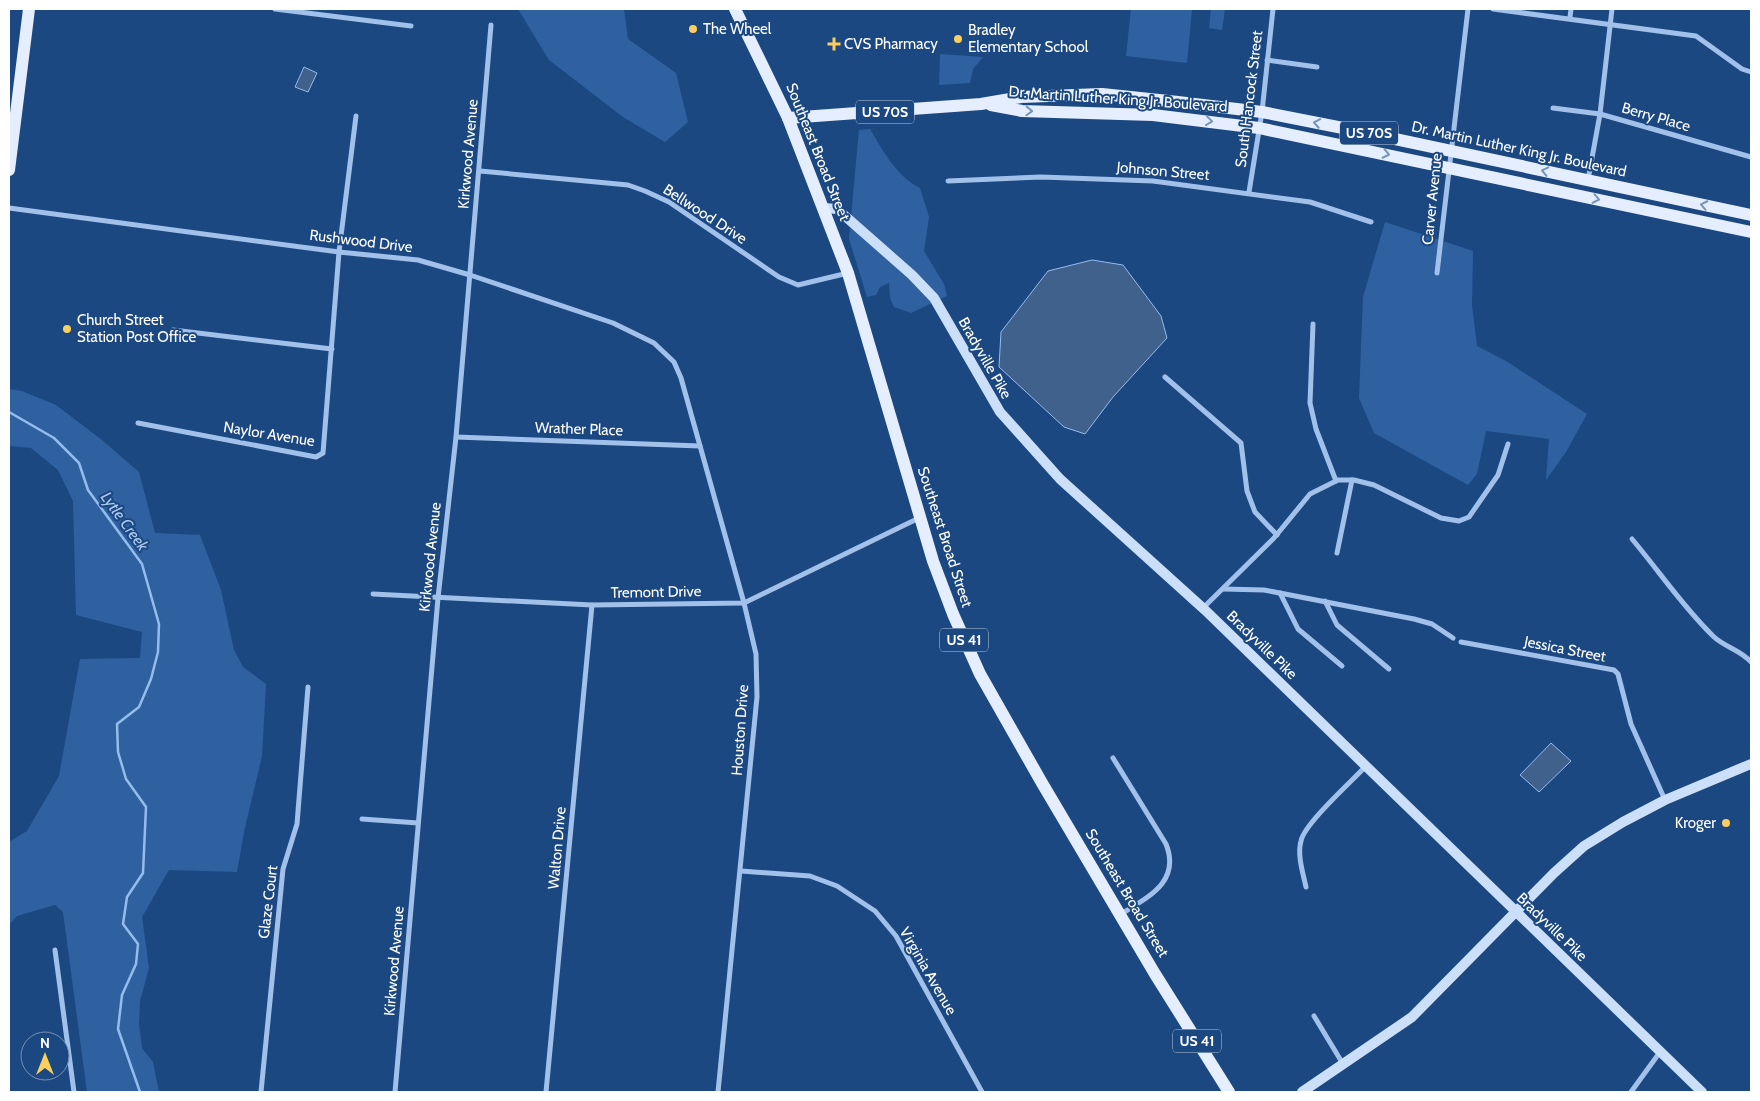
<svg xmlns="http://www.w3.org/2000/svg" width="1760" height="1101" viewBox="0 0 1760 1101" font-family="Cabin,sans-serif">
	<style>
		.green { fill: #2f61a1 }
		.water { fill: #40618c; stroke: #94bcec }
		.lines { fill: none; stroke-linecap: round; stroke-linejoin: round }
		.stream { stroke: #94bcec; stroke-width: 2.5 }
		.street { stroke: #a1c1ea; stroke-width: 5 }
		.secondary { stroke: #ccdff8; stroke-width: 10 }
		.primary { stroke: #e5eefe; stroke-width: 12 }
		.oneway { stroke: #7693ba }
		.poi-dot { fill: #fbcf5e; stroke: #1c4882; stroke-width: 2 }
		.labels { text-anchor: middle; stroke-width: 4; stroke-linejoin: round; paint-order: stroke }
		.shield { fill: #1c4882; stroke: #bbc8da; stroke-width: 1 }
		.shield-label { font-size: 14px; font-weight: bold; fill: #fff }
		.poi-label { font-size: 15px; fill: #fff; stroke: #1c4882; text-anchor: start }
		.street-label { font-size: 15px; fill: #fff; stroke: #1c4882 }
		.water-label { font-size: 16px; font-style: italic; fill: #accbf2; stroke: #1c4882 }
	</style>
	<rect width="100%" height="100%" fill="#1c4882"/>
	<!-- green -->
	<g class="green">
		<path d="M 518,9 L 624,9 L 628,39 L 676,73 L 688,122 L 665,142 L 623,117 L 549,60 Z"/>
		<path d="M 1131,9 L 1192,9 L 1187,63 L 1126,56 Z"/>
		<path d="M 1211,9 L 1225,9 L 1222,30 L 1209,28 Z"/>
		<path d="M 940,54 L 983,57 L 973,69 L 970,83 L 939,85 Z"/>
		<path d="M 870,129 C 883,151 897,177 920,188 L 929,217 L 924,251 L 944,284 L 947,296 L 911,313 L 894,307 L 890,298 L 889,283 L 880,287 L 876,295 L 867,297 L 849,239 L 859,130 Z"/>
		<path d="M 1385,222 L 1473,251 L 1472,305 L 1477,346 L 1506,361 L 1587,414 L 1566,452 L 1546,480 L 1549,439 L 1486,431 L 1477,474 L 1468,485 L 1374,433 L 1359,398 L 1363,297 Z"/>
		<path d="M 9,389 L 22,391 L 56,405 L 102,440 L 139,472 L 155,533 L 200,535 L 221,590 L 234,650 L 243,667 L 266,684 L 262,756 L 244,832 L 237,872 L 169,870 L 142,917 L 149,968 L 140,1001 L 139,1024 L 142,1048 L 153,1062 L 159,1092 L 87,1092 L 63,912 L 55,905 L 17,916 L 9,925 L 9,842 L 27,831 L 59,776 L 80,659 L 140,658 L 142,632 L 76,615 L 73,501 L 58,470 L 31,448 L 9,446 Z"/>
	</g>
	<!-- water -->
	<g class="water">
		<path d="M 304,67 L 317,73 L 308,92 L 295,87 Z"/>
		<path d="M 1092,260 L 1123,265 L 1161,316 L 1167,338 L 1113,397 L 1085,434 L 1064,427 L 999,367 L 1001,332 L 1048,271 Z"/>
		<path d="M 1551,743 L 1571,761 L 1539,792 L 1520,775 Z"/>
	</g>
	<g class="lines">
		<!-- stream -->
		<path class="stream" d="M 9,412 L 54,438 L 79,463 L 88,490 L 142,564 L 159,624 L 158,652 L 151,679 L 139,707 L 117,724 L 118,752 L 126,779 L 146,807 L 143,873 L 127,897 L 123,924 L 138,944 L 136,964 L 122,995 L 118,1029 L 140,1092"/>
		<!-- street -->
		<g class="street">
			<path d="M 275,9 L 411,26"/>
			<path d="M 1493,9 L 1696,36 L 1742,69 L 1751,72"/>
			<path d="M 1570,17 L 1571,9"/>
			<path d="M 1267,60 L 1317,67"/>
			<path d="M 1553,108 L 1600,114 L 1751,157"/>
			<path d="M 480,171 L 607,183 L 628,185 L 645,191 L 669,202 L 779,277 L 798,285 L 848,273"/>
			<path d="M 1588,180 L 1600,114 L 1612,9"/>
			<path d="M 948,181 L 1041,177 L 1153,181 L 1310,202 L 1371,222"/>
			<path d="M 1249,192 L 1262,112 L 1273,9"/>
			<path d="M 9,208 L 339,252 L 418,260 L 470,275 L 613,323 L 654,343 L 674,362 L 681,378 L 744,603 L 756,654 L 757,697 L 718,1092"/>
			<path d="M 1437,273 L 1468,9"/>
			<path d="M 1313,324 L 1310,403 L 1316,429 L 1336,481"/>
			<path d="M 173,330 L 332,349"/>
			<path d="M 1165,377 L 1241,443 L 1247,491 L 1255,512 L 1277,535"/>
			<path d="M 138,423 L 316,457 L 323,453 L 339,252 L 356,116"/>
			<path d="M 456,437 L 700,446"/>
			<path d="M 1632,539 C 1659,571 1683,607 1713,636 C 1724,647 1741,650 1751,662"/>
			<path d="M 1337,553 L 1352,480"/>
			<path d="M 1223,589 L 1264,590 L 1414,619 L 1432,624 L 1453,638"/>
			<path d="M 1280,593 L 1298,629 L 1342,666"/>
			<path d="M 373,594 L 592,605 L 744,603 L 919,518"/>
			<path d="M 1325,601 L 1337,625 L 1389,669"/>
			<path d="M 1203,608 L 1274,538 L 1310,494 L 1338,480 L 1354,480 L 1374,485 L 1441,518 L 1459,521 L 1469,517 L 1498,475 L 1508,444"/>
			<path d="M 1461,642 L 1614,670 L 1618,674 L 1631,724 L 1665,800"/>
			<path d="M 1113,758 L 1166,844 C 1181,882 1148,897 1121,914"/>
			<path d="M 362,819 L 418,823"/>
			<path d="M 741,871 L 810,876 L 837,886 L 875,911 L 896,936 L 982,1092"/>
			<path d="M 1306,887 C 1303,873 1297,855 1301,841 C 1304,824 1352,781 1365,767"/>
			<path d="M 55,950 L 74,1092"/>
			<path d="M 1314,1016 L 1343,1064"/>
			<path d="M 261,1092 L 283,869 L 297,824 L 308,687"/>
			<path d="M 395,1092 L 438,598 L 456,437 L 491,25"/>
			<path d="M 546,1092 L 592,605"/>
			<path d="M 1631,1092 L 1660,1052"/>
		</g>
		<!-- secondary -->
		<g class="secondary">
			<path d="M 824,208 L 837,209 L 912,275 L 934,298 L 1000,412 L 1060,479 L 1205,610 L 1702,1092"/>
			<path d="M 1302,1092 L 1412,1017 L 1554,873 L 1584,846 L 1623,822 L 1665,800 L 1751,764"/>
		</g>
		<!-- primary -->
		<g class="primary">
			<path d="M 735,9 L 788,118 L 848,273 L 933,561 L 953,614 L 980,674 L 1042,783 L 1155,974 L 1229,1092"/>
			<path d="M 991,105 L 1022,111 L 1153,115 L 1259,128 L 1751,232"/>
			<path d="M 788,118 L 981,104 L 1021,97 L 1102,94 L 1178,102 L 1262,112 L 1348,129 L 1751,215"/>
			<path d="M 9,170 L 29,9"/>
		</g>
	</g>
	<!-- one-way arrows -->
	<defs><path id="oneway-chevron" d="M-2-3.5L2.5 0L-2 3.5" fill="none" stroke-width="1.6" stroke-linecap="round" stroke-linejoin="round" transform="scale(1.25)"/></defs>
	<g class="oneway">
		<use href="#oneway-chevron" transform="translate(1029 111) rotate(2)"/>
		<use href="#oneway-chevron" transform="translate(1209 121) rotate(7)"/>
		<use href="#oneway-chevron" transform="translate(1317 123) rotate(-169)"/>
		<use href="#oneway-chevron" transform="translate(1386 154) rotate(12)"/>
		<use href="#oneway-chevron" transform="translate(1545 171) rotate(-167)"/>
		<use href="#oneway-chevron" transform="translate(1596 199) rotate(12)"/>
		<use href="#oneway-chevron" transform="translate(1704 205) rotate(-168)"/>
	</g>
	<!-- markers -->
	<g class="poi-dot">
		<circle cx="693" cy="29" r="5"/>
		<circle cx="958" cy="39" r="5"/>
		<path d="M831.5 36.5h5v5h5v5h-5v5h-5v-5h-5v-5h5z"/>
		<circle cx="67" cy="329" r="5"/>
		<circle cx="1726" cy="823" r="5"/>
	</g>
	<g class="labels">
		<!-- shield labels -->
		<g class="shield">
			<rect x="856" y="100.5" width="58" height="23" rx="4"/>
			<rect x="1340" y="121.5" width="58" height="23" rx="4"/>
			<rect x="940" y="628.5" width="48" height="23" rx="4"/>
			<rect x="1173" y="1029.5" width="48" height="23" rx="4"/>
		</g>
		<g class="shield-label">
			<text x="885" y="117">US 70S</text>
			<text x="1369" y="138">US 70S</text>
			<text x="964" y="645">US 41</text>
			<text x="1197" y="1046">US 41</text>
		</g>
		<!-- poi labels -->
		<g class="poi-label">
			<text x="703" y="34">The Wheel</text>
			<text x="968" y="35">Bradley<tspan x="968" dy="17">Elementary School</tspan></text>
			<text x="844" y="49">CVS Pharmacy</text>
			<text x="77" y="325">Church Street<tspan x="77" dy="17">Station Post Office</tspan></text>
			<text x="1716" y="828" text-anchor="end">Kroger</text>
		</g>
		<!-- street labels -->
		<g class="street-label">
			<text transform="translate(1118 99) rotate(4)" y="5">Dr. Martin Luther King Jr. Boulevard</text>
			<text transform="translate(1249 99) rotate(-83)" y="5">South Hancock Street</text>
			<text transform="translate(1656 117) rotate(16)" y="5">Berry Place</text>
			<text transform="translate(1519 149) rotate(12)" y="5">Dr. Martin Luther King Jr. Boulevard</text>
			<text transform="translate(818 152) rotate(68)" y="5">Southeast Broad Street</text>
			<text transform="translate(468 154) rotate(-85)" y="5">Kirkwood Avenue</text>
			<text transform="translate(1163 171) rotate(5)" y="5">Johnson Street</text>
			<text transform="translate(1432 199) rotate(-84)" y="5">Carver Avenue</text>
			<text transform="translate(705 214) rotate(33)" y="5">Bellwood Drive</text>
			<text transform="translate(361 241) rotate(7)" y="5">Rushwood Drive</text>
			<text transform="translate(985 358) rotate(60)" y="5">Bradyville Pike</text>
			<text transform="translate(579 429) rotate(2)" y="5">Wrather Place</text>
			<text transform="translate(269 434) rotate(9)" y="5">Naylor Avenue</text>
			<text transform="translate(945 537) rotate(72)" y="5">Southeast Broad Street</text>
			<text transform="translate(430 557) rotate(-84)" y="5">Kirkwood Avenue</text>
			<text transform="translate(656 592) rotate(-1)" y="5">Tremont Drive</text>
			<text transform="translate(1262 645) rotate(44)" y="5">Bradyville Pike</text>
			<text transform="translate(1565 649) rotate(11)" y="5">Jessica Street</text>
			<text transform="translate(740 730) rotate(-86)" y="5">Houston Drive</text>
			<text transform="translate(557 848) rotate(-85)" y="5">Walton Drive</text>
			<text transform="translate(1127 893) rotate(59)" y="5">Southeast Broad Street</text>
			<text transform="translate(268 902) rotate(-83)" y="5">Glaze Court</text>
			<text transform="translate(1552 927) rotate(44)" y="5">Bradyville Pike</text>
			<text transform="translate(394 961) rotate(-85)" y="5">Kirkwood Avenue</text>
			<text transform="translate(928 971) rotate(60)" y="5">Virginia Avenue</text>
		</g>
		<!-- water labels -->
		<g class="water-label">
			<text transform="translate(125 521) rotate(54)" y="6">Lytle Creek</text>
		</g>
	</g>
	<!-- border -->
	<rect width="1760" height="1101" fill="none" stroke="#ffffff" stroke-width="20"/>
	<!-- north arrow -->
	<g transform="translate(45 1056)"><circle r="24" fill="#1c4882" stroke="#7791b4"/>
	<path d="M0-4L9 19L0 12L-9 19Z" fill="#fbcf5e"/>
	<text y="-8" font-size="14" font-weight="bold" text-anchor="middle" fill="#ffffff">N</text>
	</g>
</svg>
